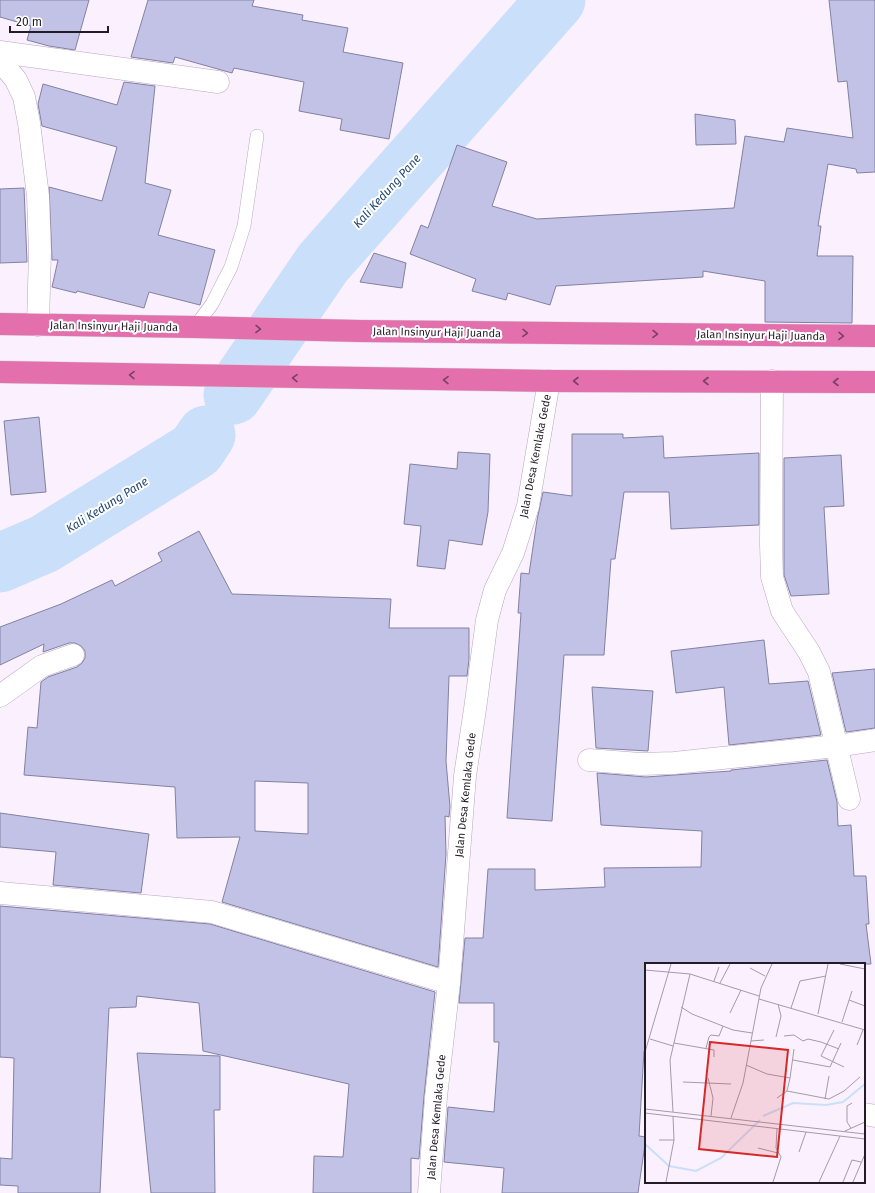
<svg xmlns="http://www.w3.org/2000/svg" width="875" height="1193" viewBox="0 0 875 1193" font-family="'Fira Sans',sans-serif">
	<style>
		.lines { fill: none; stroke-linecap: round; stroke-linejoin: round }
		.river { stroke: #c9dffa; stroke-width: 59 }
		.building { fill: #c2c2e6; stroke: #8181a2; fill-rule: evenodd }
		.lane-casing { stroke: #bba5c3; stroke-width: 14 }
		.street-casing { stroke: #bba5c3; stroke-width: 23 }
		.highway-casing { stroke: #d7d6d8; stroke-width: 23 }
		.lane { stroke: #fff; stroke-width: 13 }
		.street { stroke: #fff; stroke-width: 22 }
		.highway { stroke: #e370ad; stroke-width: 22 }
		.oneway { stroke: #794163 }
		.labels { text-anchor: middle; stroke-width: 4; stroke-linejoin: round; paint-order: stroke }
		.street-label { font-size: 11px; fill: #231b26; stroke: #fff }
		.water-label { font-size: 12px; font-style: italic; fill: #234873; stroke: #fff }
		.inset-river { fill: none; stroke: #c9dffa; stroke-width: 2 }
		.inset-road { fill: none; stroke: #a59ba8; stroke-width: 1 }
		.view { fill: #d62828; fill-opacity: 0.15; stroke: #d62828; stroke-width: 2 }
		.inset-edge { fill: none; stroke: #231b26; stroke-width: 2 }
	</style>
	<rect width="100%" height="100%" fill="#fbf1fe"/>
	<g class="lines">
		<!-- river -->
		<g class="river">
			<path d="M 233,395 L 323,263 L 556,0"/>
			<path d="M 0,563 L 44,544 L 196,450 L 206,435"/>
		</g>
	</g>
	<!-- building -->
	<g class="building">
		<path d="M 0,0 L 89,0 L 75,50 L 49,46 L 27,40 L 31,26 L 0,17 Z"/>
		<path d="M 148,0 L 254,0 L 252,6 L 303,15 L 302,20 L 348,28 L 343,52 L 403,63 L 389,139 L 340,130 L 342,119 L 299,111 L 304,82 L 234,68 L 232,73 L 175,57 L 173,63 L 131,57 Z"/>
		<path d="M 829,0 L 875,0 L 875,172 L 857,173 L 856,169 L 828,164 L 818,226 L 821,226 L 817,256 L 853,256 L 852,323 L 765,322 L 765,281 L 703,271 L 703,277 L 556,286 L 550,305 L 508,293 L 506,300 L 472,291 L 476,279 L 410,254 L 421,225 L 428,228 L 457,145 L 507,162 L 492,206 L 537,219 L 734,208 L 745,136 L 784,142 L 787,128 L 853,138 L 847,81 L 838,82 Z"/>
		<path d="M 124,82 L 155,86 L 145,183 L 171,190 L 158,235 L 215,250 L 200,305 L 149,292 L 144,308 L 77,291 L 76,293 L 52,287 L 58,260 L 52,260 L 49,187 L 102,201 L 117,147 L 42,126 L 38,104 L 43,84 L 117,105 Z"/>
		<path d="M 695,114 L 735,120 L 736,144 L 696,145 Z"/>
		<path d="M 24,188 L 27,262 L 0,263 L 0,189 Z"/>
		<path d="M 374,253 L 406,263 L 402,288 L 360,282 Z"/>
		<path d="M 39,417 L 46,492 L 11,495 L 4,421 Z"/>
		<path d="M 572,434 L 623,434 L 623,438 L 663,436 L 664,458 L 759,453 L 759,525 L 671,529 L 669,492 L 624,492 L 615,559 L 611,559 L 604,655 L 564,655 L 552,821 L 507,818 L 521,613 L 518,613 L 521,573 L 529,574 L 537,520 L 543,492 L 572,496 Z"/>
		<path d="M 458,452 L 490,454 L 488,512 L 482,545 L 449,540 L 445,569 L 417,566 L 421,526 L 404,524 L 410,464 L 457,469 Z"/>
		<path d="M 841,455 L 844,506 L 824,507 L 829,594 L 791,596 L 784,575 L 784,458 Z"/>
		<path d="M 199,531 L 232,594 L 391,599 L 389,628 L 469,628 L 469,659 L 467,676 L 449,676 L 446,761 L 450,807 L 449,817 L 445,816 L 446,854 L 438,967 L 222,902 L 240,837 L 177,838 L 175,787 L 24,775 L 28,727 L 37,728 L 41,682 L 48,677 L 77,667 L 82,663 L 85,658 L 85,651 L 81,646 L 75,643 L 69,643 L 43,652 L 44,644 L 0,665 L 0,627 L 61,604 L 112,580 L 115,586 L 162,561 L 158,553 ZM 255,781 L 308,783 L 308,834 L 255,831 Z"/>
		<path d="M 764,640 L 769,684 L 808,681 L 821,735 L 729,745 L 724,687 L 676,693 L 671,651 Z"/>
		<path d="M 875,669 L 875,728 L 846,732 L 832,673 Z"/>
		<path d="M 592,687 L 653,691 L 648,751 L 596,748 Z"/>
		<path d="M 827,760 L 837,802 L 838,826 L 851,825 L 854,876 L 866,876 L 869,924 L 866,924 L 871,964 L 646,964 L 646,1051 L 644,1051 L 639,1136 L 646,1137 L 638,1193 L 502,1193 L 504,1168 L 444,1162 L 448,1107 L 494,1112 L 499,1042 L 494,1042 L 494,1003 L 459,1003 L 465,938 L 483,938 L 488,869 L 535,869 L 535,890 L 605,887 L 604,868 L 701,867 L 702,831 L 601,825 L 597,773 L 646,777 L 731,771 L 731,770 Z"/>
		<path d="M 0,813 L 149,834 L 141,893 L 53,885 L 56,852 L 0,847 Z"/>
		<path d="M 0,906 L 210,924 L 435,992 L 424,1096 L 419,1159 L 411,1158 L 411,1193 L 313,1193 L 314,1156 L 343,1157 L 349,1084 L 203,1051 L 199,1003 L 137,996 L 136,1007 L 109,1008 L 100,1193 L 18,1193 L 18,1186 L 0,1185 L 0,1158 L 12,1159 L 14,1058 L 0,1057 Z"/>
		<path d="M 137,1053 L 220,1056 L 220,1110 L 214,1110 L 215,1193 L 151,1193 Z"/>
	</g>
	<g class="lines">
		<!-- lane casing -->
		<g class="lane-casing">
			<path id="lane" d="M 195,327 L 212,304 L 231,267 L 244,226 L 257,136"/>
		</g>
		<!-- street casing -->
		<g class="street-casing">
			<g id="street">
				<path d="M 0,52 L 218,82"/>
				<path d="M 0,60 L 16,80 L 24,97 L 29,123 L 38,196 L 40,251 L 38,325"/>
				<path d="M 772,381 L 771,544 L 772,577 L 782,611 L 809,652 L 819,672 L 849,799"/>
				<path d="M 0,696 L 42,666 L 73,655"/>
				<path d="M 589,760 L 640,764 L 674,763 L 837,746 L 875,740"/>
				<path d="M 0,893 L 212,912 L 449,983"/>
				<path d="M 864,1114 L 875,1116"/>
				<path d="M 429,1193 L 436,1097 L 449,983 L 465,776 L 475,709 L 487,620 L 495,590 L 513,553 L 528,506 L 549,381"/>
			</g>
		</g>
		<!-- highway casing -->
		<g class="highway-casing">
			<g id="highway">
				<path d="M 0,324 L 195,327 L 360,331 L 875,336"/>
				<path d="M 0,372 L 549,381 L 875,382"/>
			</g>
		</g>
		<!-- lane -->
		<use href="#lane" class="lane"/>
		<!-- street -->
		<use href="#street" class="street"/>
		<!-- highway -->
		<use href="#highway" class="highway"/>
	</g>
	<!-- one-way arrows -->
	<defs><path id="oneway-chevron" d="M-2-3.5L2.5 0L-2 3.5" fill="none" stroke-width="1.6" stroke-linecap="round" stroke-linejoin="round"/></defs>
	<g class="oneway">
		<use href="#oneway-chevron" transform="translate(258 329) rotate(1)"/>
		<use href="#oneway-chevron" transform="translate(525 333) rotate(1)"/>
		<use href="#oneway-chevron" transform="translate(655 334) rotate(1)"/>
		<use href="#oneway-chevron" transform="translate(841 336) rotate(1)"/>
		<use href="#oneway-chevron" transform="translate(132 375) rotate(-179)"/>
		<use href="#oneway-chevron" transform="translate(295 378) rotate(-179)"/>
		<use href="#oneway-chevron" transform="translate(446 380) rotate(-179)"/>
		<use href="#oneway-chevron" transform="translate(576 381) rotate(180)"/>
		<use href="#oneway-chevron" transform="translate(706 381) rotate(180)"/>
		<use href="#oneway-chevron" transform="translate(836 382) rotate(-180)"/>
	</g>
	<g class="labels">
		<!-- street labels -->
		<g class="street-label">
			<text transform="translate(114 326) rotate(1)" y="4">Jalan Insinyur Haji Juanda</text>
			<text transform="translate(437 332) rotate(1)" y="4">Jalan Insinyur Haji Juanda</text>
			<text transform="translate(761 335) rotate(1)" y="4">Jalan Insinyur Haji Juanda</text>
			<text transform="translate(535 456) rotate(-79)" y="4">Jalan Desa Kemlaka Gede</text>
			<text transform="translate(465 795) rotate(-84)" y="4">Jalan Desa Kemlaka Gede</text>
			<text transform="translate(436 1117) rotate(-85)" y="4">Jalan Desa Kemlaka Gede</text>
		</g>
		<!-- water labels -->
		<g class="water-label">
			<text transform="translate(387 191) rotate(-48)" y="4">Kali Kedung Pane</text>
			<text transform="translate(107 505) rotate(-32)" y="4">Kali Kedung Pane</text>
		</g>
	</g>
	<!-- overview -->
	<g transform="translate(645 963)">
		<rect width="220" height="220" fill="#fbf1fe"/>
		<path class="inset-river" d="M 118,153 L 148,140 L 181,142 L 198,139 L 220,121M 0,181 L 24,203 L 51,208 L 76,195 L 115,157"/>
		<path class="inset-road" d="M 195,1 L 220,6M 105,5 L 120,13M 0,7 L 45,11 L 114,33M 69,18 L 74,4M 75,20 L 85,1M 114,36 L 220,67M 204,37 L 220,43M 36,44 L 47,51 L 88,67 L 107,70M 146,45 L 155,18 L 181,13M 85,50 L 96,27M 173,51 L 183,1M 197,59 L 207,28M 189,67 L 176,93 L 199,104M 139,73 L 149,72 L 158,78 L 163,76 L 176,79 L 194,86M 131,74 L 136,53 L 133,41M 5,76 L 28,83M 106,78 L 119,77M 29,80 L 69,87 L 69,94M 212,82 L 218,67M 61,85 L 64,74 L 66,72 L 74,73 L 78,63M 0,89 L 26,1M 148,97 L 185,104 L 196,80M 101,102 L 122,111 L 145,115 L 149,86M 63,115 L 68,135 L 66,153M 38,119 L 86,121M 142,128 L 184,136 L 199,128 L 215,114M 132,135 L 142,128 L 145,115M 180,136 L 184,113M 0,146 L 220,171M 28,149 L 25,97 L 45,11M 0,150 L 220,176M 86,155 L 98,120 L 116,25 L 127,1M 206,165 L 202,159 L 202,143 L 207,140M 200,168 L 220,159M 14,177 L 29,177M 113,185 L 133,190M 154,189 L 161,169M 21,219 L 29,177 L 28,153M 128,219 L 136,194 L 131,185 L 132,165M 174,219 L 195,173M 198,219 L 207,197 L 216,199M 208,219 L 220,191"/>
		<path class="view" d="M 65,79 L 143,87 L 132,194 L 54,186 Z"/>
		<rect width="220" height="220" class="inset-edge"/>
	</g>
	<!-- scale -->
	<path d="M10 26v6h98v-6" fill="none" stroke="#231b26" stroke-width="2"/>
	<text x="16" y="26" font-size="12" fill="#231b26" stroke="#ffffff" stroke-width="3" paint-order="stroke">20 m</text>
</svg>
